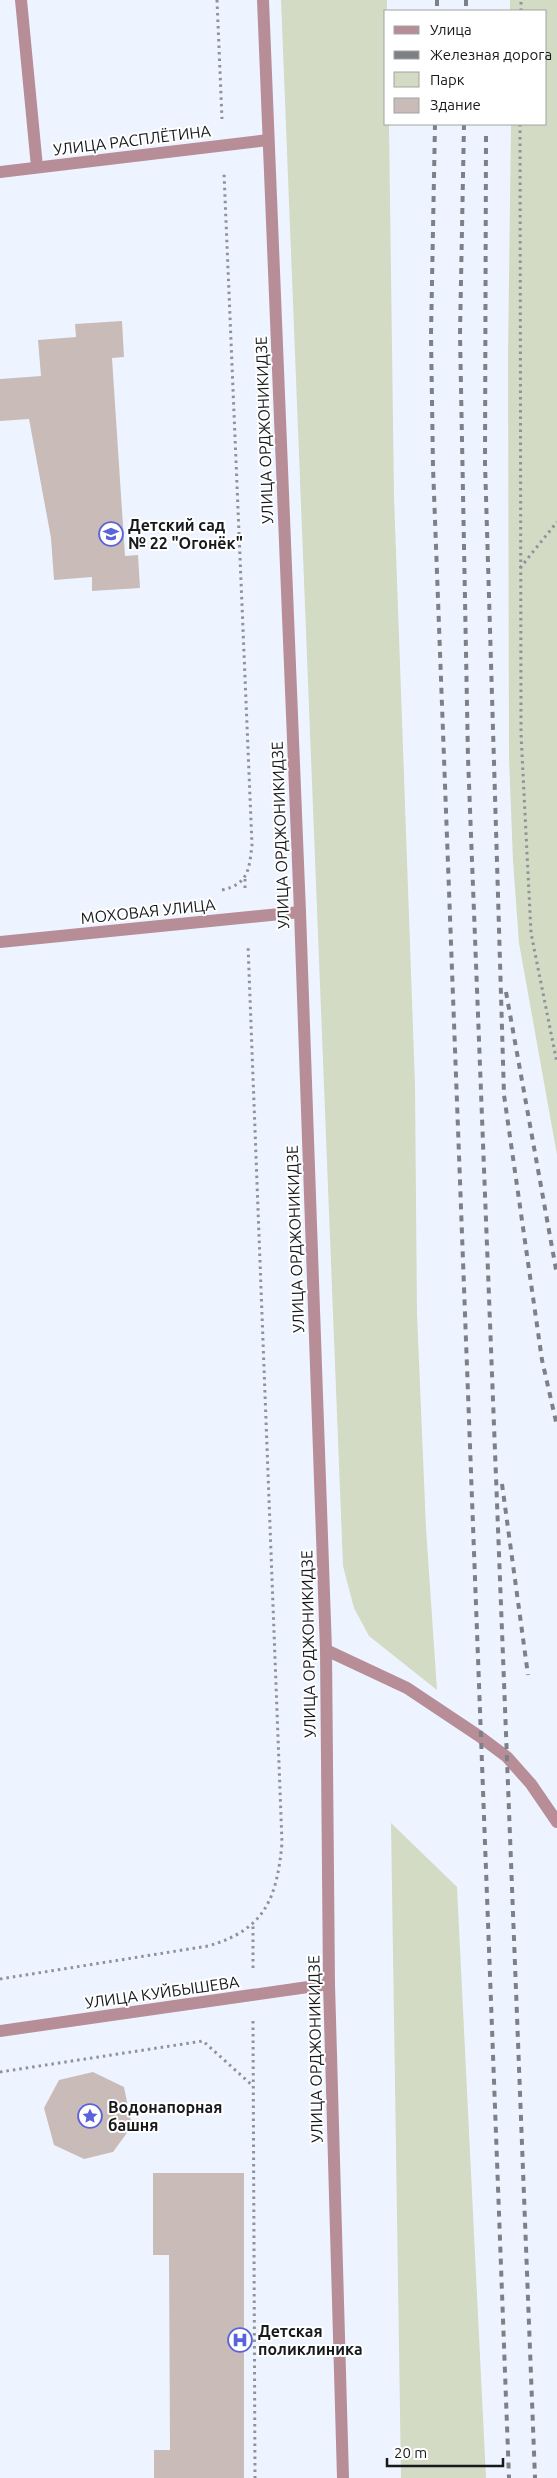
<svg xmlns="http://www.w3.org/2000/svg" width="557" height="2478" viewBox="0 0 557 2478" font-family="Ubuntu,sans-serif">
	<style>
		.green { fill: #d3dbc4 }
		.building { fill: #c9bcb8 }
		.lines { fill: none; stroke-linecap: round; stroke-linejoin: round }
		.path { stroke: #8e929a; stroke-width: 3; stroke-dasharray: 2.5 4; stroke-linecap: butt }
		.minor { stroke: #b78e97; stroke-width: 12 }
		.rail { stroke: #7d8087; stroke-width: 4; stroke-dasharray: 6 6; stroke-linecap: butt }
		.labels { text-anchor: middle; stroke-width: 4; stroke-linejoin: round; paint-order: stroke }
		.street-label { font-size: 16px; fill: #17191c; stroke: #fff }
		.poi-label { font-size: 16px; font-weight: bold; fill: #17191c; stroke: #fff; text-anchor: start }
	</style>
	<rect width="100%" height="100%" fill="#eef4ff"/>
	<!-- green -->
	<g class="green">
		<path d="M 281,0 L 387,0 L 386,124 L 389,124 L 394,496 L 415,1085 L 417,1313 L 426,1528 L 437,1690 L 369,1636 L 354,1608 L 343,1566 Z"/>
		<path d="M 510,0 L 557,0 L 557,1155 L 519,943 L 513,861 L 509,758 L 508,358 L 511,124 L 546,124 L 546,11 L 510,11 Z"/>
		<path d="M 391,1823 L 457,1887 L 486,2478 L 401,2478 Z"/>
	</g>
	<!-- building -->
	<g class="building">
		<path d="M 122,321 L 124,357 L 112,358 L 125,556 L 138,555 L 140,588 L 92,591 L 92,577 L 54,580 L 51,538 L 29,419 L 0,421 L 0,379 L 41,376 L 38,340 L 76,337 L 75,324 Z"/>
		<path d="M 93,2072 L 124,2087 L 132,2126 L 113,2152 L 84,2159 L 54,2145 L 44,2108 L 59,2080 Z"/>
		<path d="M 153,2173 L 244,2173 L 244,2478 L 154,2478 L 154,2450 L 170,2450 L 169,2255 L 153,2255 Z"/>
	</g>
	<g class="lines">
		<!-- path -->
		<g class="path">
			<path d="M 217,0 L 222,119"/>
			<path d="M 521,11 L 521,0"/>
			<path d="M 520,124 L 521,734 L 531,933 L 557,1063"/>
			<path d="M 520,568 L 557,522"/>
			<path d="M 245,879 L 245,891"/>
			<path d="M 222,890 C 249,884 249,869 252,845 L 224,173"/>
			<path d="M 253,1968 L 253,1924"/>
			<path d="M 0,1979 L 208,1946 C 265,1930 277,1898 282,1843 L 248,945"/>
			<path d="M 253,2021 L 255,2478"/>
			<path d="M 0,2072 L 203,2041 L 253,2086"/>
		</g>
		<!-- minor -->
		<g class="minor">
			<path d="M 21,0 L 37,167"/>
			<path d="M 263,0 L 300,912 L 326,1650 L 329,1984 L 343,2478"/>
			<path d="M 0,172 L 268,140"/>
			<path d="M 0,942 L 300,912"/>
			<path d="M 326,1650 L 407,1688 L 479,1736 L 507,1757 L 531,1784 L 557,1822"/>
			<path d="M 0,2031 L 329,1984"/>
		</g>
		<!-- rail -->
		<g class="rail">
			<path d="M 437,0 L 437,11"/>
			<path d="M 466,0 L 466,11"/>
			<path d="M 435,124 L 431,335 L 433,467 L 509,2478"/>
			<path d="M 464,124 L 460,334 L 468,758 L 535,2478"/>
			<path d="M 486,136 L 485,463 L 504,1095 L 542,1360 L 557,1426"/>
			<path d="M 506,992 L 557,1275"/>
			<path d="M 502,1484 L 528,1675"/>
		</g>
	</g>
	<!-- icons -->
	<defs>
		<g id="school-ring" transform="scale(1.25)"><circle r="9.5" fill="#fff" stroke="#5b63da" stroke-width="1.5"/><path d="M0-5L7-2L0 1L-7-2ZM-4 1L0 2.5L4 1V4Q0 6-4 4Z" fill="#5b63da"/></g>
		<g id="sight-ring" transform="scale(1.25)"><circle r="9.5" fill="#fff" stroke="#5b63da" stroke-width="1.5"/><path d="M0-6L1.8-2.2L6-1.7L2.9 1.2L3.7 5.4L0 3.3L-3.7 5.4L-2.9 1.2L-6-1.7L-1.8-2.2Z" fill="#5b63da"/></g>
		<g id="hospital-ring" transform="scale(1.25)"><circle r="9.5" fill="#fff" stroke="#5b63da" stroke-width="1.5"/><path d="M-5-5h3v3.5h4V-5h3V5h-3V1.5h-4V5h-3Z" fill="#5b63da"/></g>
	</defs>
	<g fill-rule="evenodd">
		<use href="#school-ring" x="111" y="534"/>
		<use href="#sight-ring" x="90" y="2116"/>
		<use href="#hospital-ring" x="240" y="2340"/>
	</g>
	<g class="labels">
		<!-- street labels -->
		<g class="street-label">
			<text transform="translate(132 140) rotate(-7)" y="6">УЛИЦА РАСПЛЁТИНА</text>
			<text transform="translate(264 430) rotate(-92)" y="6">УЛИЦА ОРДЖОНИКИДЗЕ</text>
			<text transform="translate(280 835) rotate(-92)" y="6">УЛИЦА ОРДЖОНИКИДЗЕ</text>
			<text transform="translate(148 911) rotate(-6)" y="6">МОХОВАЯ УЛИЦА</text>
			<text transform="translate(295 1239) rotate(-92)" y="6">УЛИЦА ОРДЖОНИКИДЗЕ</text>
			<text transform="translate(308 1644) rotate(-91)" y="6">УЛИЦА ОРДЖОНИКИДЗЕ</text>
			<text transform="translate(162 1992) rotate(-8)" y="6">УЛИЦА КУЙБЫШЕВА</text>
			<text transform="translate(315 2049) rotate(-91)" y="6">УЛИЦА ОРДЖОНИКИДЗЕ</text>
		</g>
		<!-- poi labels -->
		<g class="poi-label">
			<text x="128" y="531">Детский сад<tspan x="128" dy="18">№ 22 "Огонёк"</tspan></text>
			<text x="108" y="2113">Водонапорная<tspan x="108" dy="18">башня</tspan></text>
			<text x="258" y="2337">Детская<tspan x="258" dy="18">поликлиника</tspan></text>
		</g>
	</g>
	<!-- legend -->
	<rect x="384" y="10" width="162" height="115" fill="#ffffff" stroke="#a2a3a4"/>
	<rect x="394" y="26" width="25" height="8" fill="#b78e97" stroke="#a2a3a4"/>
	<text x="430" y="35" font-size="15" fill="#17191c">Улица</text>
	<rect x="394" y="51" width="25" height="8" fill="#7d8087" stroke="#a2a3a4"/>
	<text x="430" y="60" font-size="15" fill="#17191c">Железная дорога</text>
	<rect x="394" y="72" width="25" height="15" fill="#d3dbc4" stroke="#a2a3a4"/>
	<text x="430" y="85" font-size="15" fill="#17191c">Парк</text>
	<rect x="394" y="98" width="25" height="15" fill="#c9bcb8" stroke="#a2a3a4"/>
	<text x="430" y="110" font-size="15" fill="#17191c">Здание</text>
	<!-- scale -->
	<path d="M387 2458v8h116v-8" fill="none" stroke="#17191c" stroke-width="2.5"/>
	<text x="394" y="2458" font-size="15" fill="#17191c" stroke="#ffffff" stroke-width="4" paint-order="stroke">20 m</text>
</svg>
